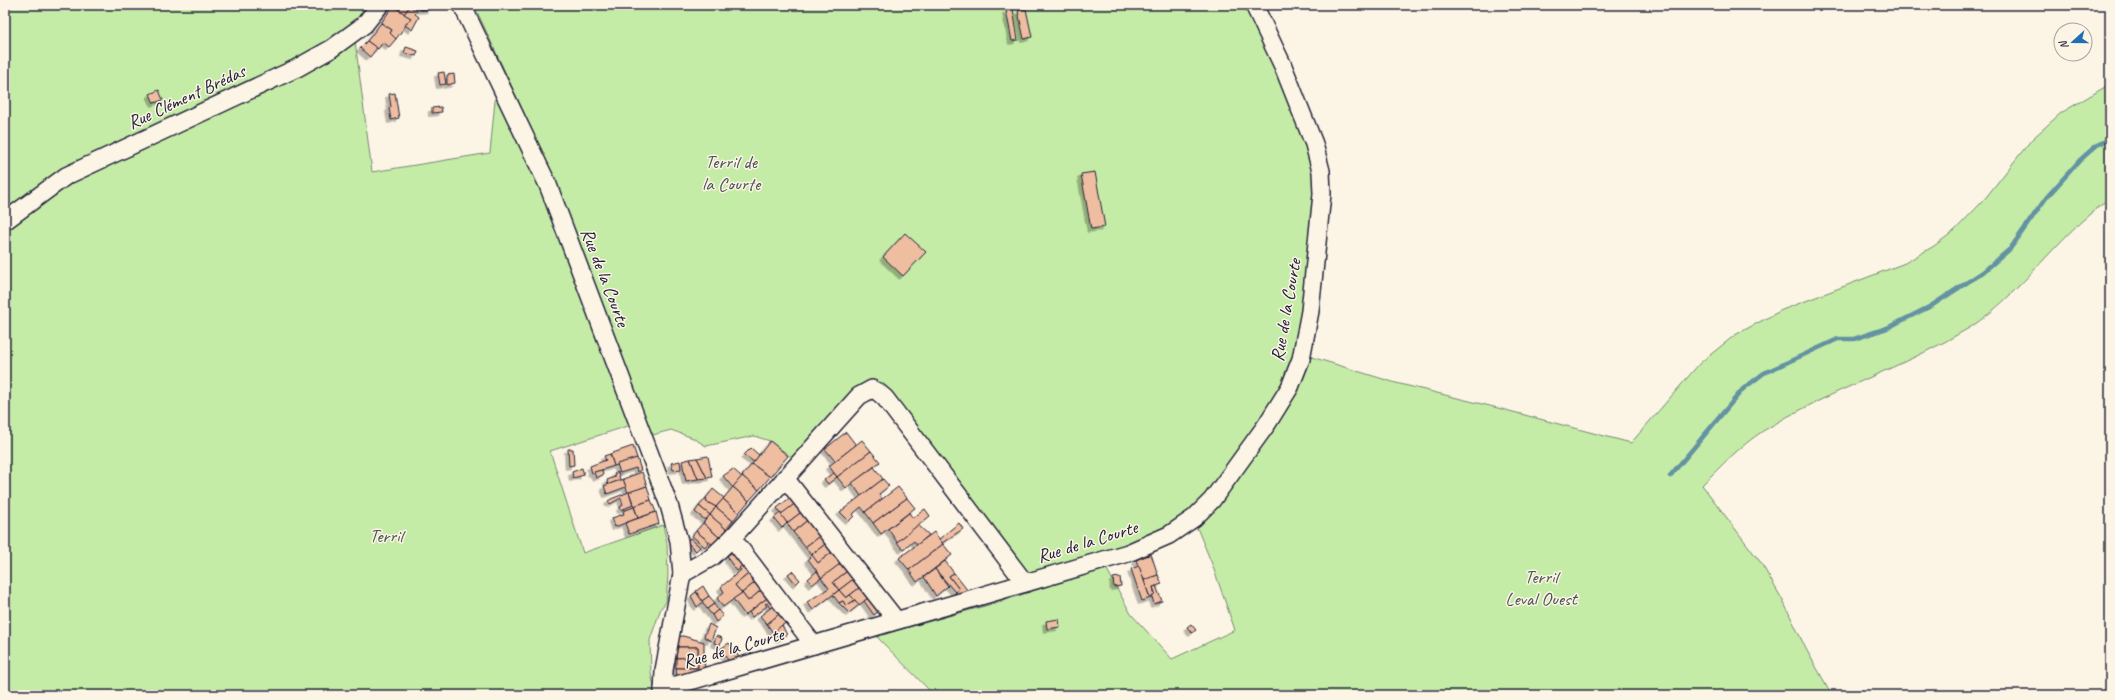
<svg xmlns="http://www.w3.org/2000/svg" width="2115" height="700" viewBox="0 0 2115 700" font-family="Caveat,sans-serif">
	<style>
		.green { fill: #c5eca7; stroke: #748771 }
		.lines { fill: none; stroke-linecap: round; stroke-linejoin: round }
		.stream { stroke: #6393a2; stroke-width: 4.5 }
		.building { fill: #efbda0; stroke: #22223b; filter: url(#shadow) }
		.street-casing { stroke: #22223b; stroke-width: 20 }
		.street { stroke: #fcf5e5; stroke-width: 17 }
		.labels { text-anchor: middle; stroke-width: 3; stroke-linejoin: round; paint-order: stroke }
		.street-label { font-size: 19px; fill: #22223b; stroke: #fcf5e5 }
		.park-label { font-size: 19px; fill: #4b5456; stroke: #fcf5e5 }
	</style>
	<defs>
		<filter id="shadow"><feDropShadow dx="-3.5" dy="3.5" stdDeviation="0" flood-color="#0004"/></filter>
	</defs>
	<rect width="100%" height="100%" fill="#fcf5e5"/>
	<filter id="ink" filterUnits="userSpaceOnUse"><feTurbulence type="fractalNoise" baseFrequency=".025" numOctaves="2"/><feDisplacementMap in="SourceGraphic" scale="8" xChannelSelector="R" yChannelSelector="G"/><feConvolveMatrix kernelMatrix="1 2 1 2 8 2 1 2 1" color-interpolation-filters="sRGB"/></filter>
	<g filter="url(#ink)">
		<!-- green -->
		<g class="green">
			<path d="M 5,5 L 373,5 L 364,17 L 331,43 L 5,214 Z"/>
			<path d="M 474,5 L 1250,5 L 1317,167 L 1310,265 L 1290,375 L 1250,441 L 1191,513 L 1135,545 L 1027,577 L 879,386 L 795,460 L 770,441 L 754,436 L 706,446 L 693,438 L 671,430 L 649,436 L 637,397 L 556,182 Z"/>
			<path d="M 355,41 L 372,172 L 490,153 L 496,90 L 533,169 L 631,425 L 550,451 L 583,553 L 663,525 L 667,543 L 668,575 L 666,602 L 661,608 L 650,640 L 651,673 L 656,695 L 5,695 L 5,228 L 60,187 Z"/>
			<path d="M 2110,84 L 2110,199 C 2057,234 2023,294 1969,328 C 1904,368 1828,390 1763,431 C 1740,446 1721,466 1702,485 L 1761,563 L 1782,599 L 1806,649 L 1832,695 L 934,695 L 876,636 L 1003,601 L 1105,566 L 1131,614 L 1172,659 L 1235,630 L 1212,564 L 1195,523 L 1305,355 L 1396,383 L 1494,407 L 1631,443 L 1700,363 L 1735,335 L 1782,310 L 1905,263 L 1934,246 L 1954,231 L 1983,201 L 2032,139 L 2061,113 Z"/>
		</g>
		<g class="lines">
			<!-- stream -->
			<path class="stream" d="M 1670,476 L 1743,389 L 1764,373 L 1838,339 L 1854,339 L 1887,328 L 1931,306 L 1983,272 L 2010,249 L 2046,198 L 2080,160 L 2097,145 L 2110,139"/>
		</g>
		<!-- building -->
		<g class="building">
			<path d="M 394,5 L 411,5 L 404,14 Z"/>
			<path d="M 420,5 L 430,5 L 431,9 L 421,10 Z"/>
			<path d="M 393,6 L 411,18 L 396,39 L 390,33 L 392,30 L 381,23 Z"/>
			<path d="M 410,6 L 417,11 L 415,14 L 419,17 L 412,30 L 405,25 L 411,18 L 404,14 Z"/>
			<path d="M 1013,9 L 1018,40 L 1012,41 L 1006,10 Z"/>
			<path d="M 1026,9 L 1032,37 L 1024,39 L 1018,11 Z"/>
			<path d="M 381,23 L 392,30 L 390,33 L 396,39 L 389,47 L 383,42 L 378,49 L 367,41 Z"/>
			<path d="M 367,41 L 377,48 L 370,57 L 360,48 Z"/>
			<path d="M 406,47 L 418,51 L 416,56 L 404,53 Z"/>
			<path d="M 444,72 L 446,84 L 440,85 L 438,73 Z"/>
			<path d="M 454,74 L 455,83 L 447,85 L 447,75 Z"/>
			<path d="M 159,90 L 163,100 L 154,103 L 150,94 Z"/>
			<path d="M 395,93 L 399,118 L 391,120 L 389,108 L 391,107 L 389,94 Z"/>
			<path d="M 441,107 L 442,112 L 432,113 L 432,108 Z"/>
			<path d="M 1095,172 L 1105,227 L 1091,229 L 1081,174 Z"/>
			<path d="M 905,233 L 926,252 L 903,276 L 883,257 Z"/>
			<path d="M 846,432 L 856,445 L 835,461 L 825,449 Z"/>
			<path d="M 862,440 L 871,451 L 837,477 L 829,466 Z"/>
			<path d="M 770,441 L 788,456 L 770,477 L 752,464 Z"/>
			<path d="M 633,446 L 637,458 L 614,466 L 610,454 Z"/>
			<path d="M 751,448 L 759,455 L 754,462 L 744,455 Z"/>
			<path d="M 568,449 L 573,449 L 574,465 L 569,466 Z"/>
			<path d="M 871,451 L 880,462 L 846,488 L 837,477 Z"/>
			<path d="M 610,454 L 614,466 L 592,473 L 590,466 L 606,460 L 604,456 Z"/>
			<path d="M 708,456 L 712,477 L 707,478 L 697,458 Z"/>
			<path d="M 637,458 L 641,470 L 637,472 L 636,468 L 620,473 L 617,464 Z"/>
			<path d="M 697,458 L 707,478 L 698,479 L 690,459 Z"/>
			<path d="M 690,459 L 698,479 L 686,481 L 682,461 Z"/>
			<path d="M 680,461 L 681,469 L 673,470 L 671,463 Z"/>
			<path d="M 752,464 L 770,477 L 759,490 L 742,476 Z"/>
			<path d="M 874,467 L 883,479 L 861,496 L 852,483 Z"/>
			<path d="M 582,468 L 584,475 L 573,478 L 572,472 Z"/>
			<path d="M 733,469 L 742,477 L 733,488 L 723,476 Z"/>
			<path d="M 602,470 L 603,475 L 596,478 L 594,472 Z"/>
			<path d="M 618,472 L 620,480 L 608,485 L 607,480 L 615,477 L 614,474 Z"/>
			<path d="M 642,472 L 647,486 L 628,493 L 623,479 Z"/>
			<path d="M 834,473 L 837,477 L 828,484 L 824,479 Z"/>
			<path d="M 742,476 L 759,490 L 749,501 L 733,487 Z"/>
			<path d="M 623,479 L 626,487 L 607,494 L 604,486 Z"/>
			<path d="M 883,479 L 889,486 L 879,494 L 882,499 L 865,512 L 861,507 L 853,514 L 854,516 L 849,521 L 840,512 Z"/>
			<path d="M 647,486 L 651,500 L 634,506 L 629,492 Z"/>
			<path d="M 733,487 L 749,501 L 739,513 L 723,499 Z"/>
			<path d="M 898,487 L 907,498 L 873,523 L 865,512 Z"/>
			<path d="M 713,489 L 724,498 L 716,507 L 707,502 L 706,498 Z"/>
			<path d="M 629,492 L 633,505 L 621,510 L 620,507 L 623,505 L 621,498 L 610,504 L 608,501 L 611,499 Z"/>
			<path d="M 792,496 L 797,502 L 781,515 L 777,508 Z"/>
			<path d="M 706,498 L 707,502 L 716,507 L 710,515 L 699,506 Z"/>
			<path d="M 907,498 L 915,508 L 881,534 L 873,523 Z"/>
			<path d="M 723,499 L 739,513 L 733,521 L 716,507 Z"/>
			<path d="M 651,500 L 656,512 L 638,518 L 634,506 Z"/>
			<path d="M 797,502 L 804,510 L 787,523 L 780,515 Z"/>
			<path d="M 699,506 L 710,515 L 705,520 L 695,512 Z"/>
			<path d="M 634,507 L 638,518 L 615,527 L 612,518 L 624,514 L 623,511 Z"/>
			<path d="M 716,507 L 733,521 L 726,529 L 710,515 Z"/>
			<path d="M 925,509 L 930,516 L 897,542 L 888,529 L 909,513 L 913,518 Z"/>
			<path d="M 804,510 L 810,518 L 793,532 L 787,523 Z"/>
			<path d="M 656,512 L 659,524 L 629,534 L 625,523 Z"/>
			<path d="M 780,513 L 787,523 L 782,528 L 774,518 Z"/>
			<path d="M 710,515 L 726,529 L 719,537 L 703,523 Z"/>
			<path d="M 810,518 L 822,534 L 805,547 L 793,532 Z"/>
			<path d="M 703,523 L 719,537 L 713,545 L 696,531 Z"/>
			<path d="M 959,523 L 963,529 L 942,543 L 939,539 Z"/>
			<path d="M 918,525 L 929,535 L 917,545 L 914,541 L 903,550 L 897,542 Z"/>
			<path d="M 696,531 L 709,542 L 705,547 L 692,536 Z"/>
			<path d="M 934,532 L 943,544 L 909,570 L 899,558 Z"/>
			<path d="M 822,534 L 828,542 L 811,555 L 805,547 Z"/>
			<path d="M 690,538 L 700,547 L 696,551 L 687,542 Z"/>
			<path d="M 828,542 L 835,550 L 818,563 L 811,555 Z"/>
			<path d="M 943,544 L 952,555 L 917,582 L 909,570 Z"/>
			<path d="M 735,550 L 746,563 L 737,571 L 728,559 L 729,558 L 727,556 Z"/>
			<path d="M 835,550 L 844,561 L 822,578 L 808,559 L 812,555 L 818,563 Z"/>
			<path d="M 1151,554 L 1158,575 L 1144,580 L 1136,560 Z"/>
			<path d="M 844,561 L 850,569 L 833,582 L 839,590 L 813,610 L 807,602 L 829,588 L 821,578 Z"/>
			<path d="M 945,561 L 954,573 L 949,576 L 959,589 L 955,592 L 935,569 Z"/>
			<path d="M 746,563 L 752,571 L 735,585 L 742,593 L 723,607 L 717,598 L 724,592 L 721,587 L 741,570 L 739,568 Z"/>
			<path d="M 1139,566 L 1150,598 L 1142,601 L 1131,569 Z"/>
			<path d="M 850,569 L 856,577 L 839,590 L 833,582 Z"/>
			<path d="M 935,569 L 948,586 L 936,596 L 924,577 Z"/>
			<path d="M 752,571 L 758,580 L 742,593 L 735,585 Z"/>
			<path d="M 792,571 L 800,580 L 796,584 L 788,574 Z"/>
			<path d="M 817,571 L 821,578 L 812,585 L 808,579 Z"/>
			<path d="M 954,573 L 968,591 L 954,594 L 959,589 L 949,576 Z"/>
			<path d="M 1158,575 L 1162,584 L 1153,587 L 1155,596 L 1150,598 L 1144,580 Z"/>
			<path d="M 856,577 L 863,585 L 846,598 L 839,590 Z"/>
			<path d="M 1120,577 L 1121,586 L 1114,587 L 1113,578 Z"/>
			<path d="M 758,580 L 765,587 L 748,601 L 742,593 Z"/>
			<path d="M 863,585 L 871,596 L 859,605 L 850,595 Z"/>
			<path d="M 703,586 L 709,596 L 702,601 L 696,591 Z"/>
			<path d="M 1156,586 L 1162,601 L 1154,604 L 1152,597 L 1155,593 L 1153,587 Z"/>
			<path d="M 765,587 L 771,595 L 745,615 L 733,599 L 742,593 L 748,601 Z"/>
			<path d="M 839,590 L 846,598 L 850,595 L 855,600 L 846,606 L 843,601 L 839,603 L 833,595 Z"/>
			<path d="M 696,592 L 703,602 L 697,607 L 691,596 Z"/>
			<path d="M 771,595 L 777,603 L 770,608 L 767,603 L 765,604 L 767,606 L 752,617 L 749,612 Z"/>
			<path d="M 709,596 L 715,603 L 707,609 L 702,601 Z"/>
			<path d="M 871,596 L 881,609 L 874,615 L 864,601 Z"/>
			<path d="M 855,600 L 859,605 L 849,613 L 839,603 L 843,601 L 846,606 Z"/>
			<path d="M 777,603 L 783,611 L 767,624 L 760,616 Z"/>
			<path d="M 714,604 L 718,610 L 712,615 L 707,609 Z"/>
			<path d="M 718,610 L 723,616 L 716,622 L 712,615 Z"/>
			<path d="M 783,611 L 790,619 L 773,633 L 767,624 Z"/>
			<path d="M 1059,619 L 1060,627 L 1047,629 L 1046,621 Z"/>
			<path d="M 709,624 L 716,628 L 711,641 L 704,637 Z"/>
			<path d="M 1191,624 L 1196,630 L 1192,633 L 1187,627 Z"/>
			<path d="M 782,625 L 787,635 L 780,639 L 774,632 Z"/>
			<path d="M 683,636 L 704,642 L 704,658 L 698,657 L 698,647 L 676,647 L 675,637 Z"/>
			<path d="M 716,636 L 722,638 L 720,645 L 714,643 Z"/>
			<path d="M 729,643 L 739,657 L 731,664 L 720,649 Z"/>
			<path d="M 676,647 L 698,647 L 698,657 L 676,658 Z"/>
			<path d="M 698,657 L 698,668 L 676,668 L 676,658 Z"/>
			<path d="M 698,657 L 704,658 L 705,668 L 701,668 L 701,673 L 677,679 L 676,668 L 698,668 Z"/>
		</g>
		<g class="lines">
			<!-- street casing -->
			<g class="street-casing">
				<g id="street">
					<path d="M 462,5 L 548,185 L 669,505 L 679,541 L 682,574 L 664,670 L 663,695"/>
					<path d="M 5,221 L 66,176 L 297,68 L 331,49 L 364,25 L 380,5"/>
					<path d="M 785,478 L 896,620"/>
					<path d="M 732,538 L 814,645"/>
					<path d="M 682,574 L 712,557 L 732,538 L 859,396 L 872,389 L 878,392 L 885,398 L 1025,583"/>
					<path d="M 663,689 L 1128,553 L 1169,535 L 1194,518 L 1212,500 L 1267,424 L 1290,387 L 1301,359 L 1310,311 L 1322,194 L 1321,171 L 1314,144 L 1283,66 L 1254,5"/>
				</g>
			</g>
			<!-- street -->
			<use href="#street" class="street"/>
		</g>
	</g>
	<g class="labels">
		<!-- street labels -->
		<g class="street-label">
			<text transform="translate(186 96) rotate(-25)" y="7">Rue Clément Brédas</text>
			<text transform="translate(606 277) rotate(69)" y="7">Rue de la Courte</text>
			<text transform="translate(1285 310) rotate(-80)" y="7">Rue de la Courte</text>
			<text transform="translate(1087 541) rotate(-17)" y="7">Rue de la Courte</text>
			<text transform="translate(733 647) rotate(-16)" y="7">Rue de la Courte</text>
		</g>
		<!-- park labels -->
		<g class="park-label">
			<text x="731" y="168">Terril de<tspan x="731" dy="22">la Courte</tspan></text>
			<text x="386" y="542">Terril</text>
			<text x="1541" y="583">Terril<tspan x="1541" dy="22">Leval Ouest</tspan></text>
		</g>
	</g>
	<!-- margin -->
	<rect width="2115" height="700" fill="none" stroke="#fcf5e5" stroke-width="20"/>
	<rect x="10" y="10" width="2095" height="680" fill="none" stroke="#22223b" stroke-width="1.5" filter="url(#ink)"/>
	<!-- north arrow -->
	<g transform="translate(2073 42) rotate(249)"><circle r="19" fill="#fcf5e5" stroke="#a5a1a1"/>
	<path d="M0-3L7 15L0 10L-7 15Z" fill="#1f6fb2"/>
	<text y="-6" font-size="11" font-weight="bold" text-anchor="middle" fill="#22223b">N</text>
	</g>
</svg>
